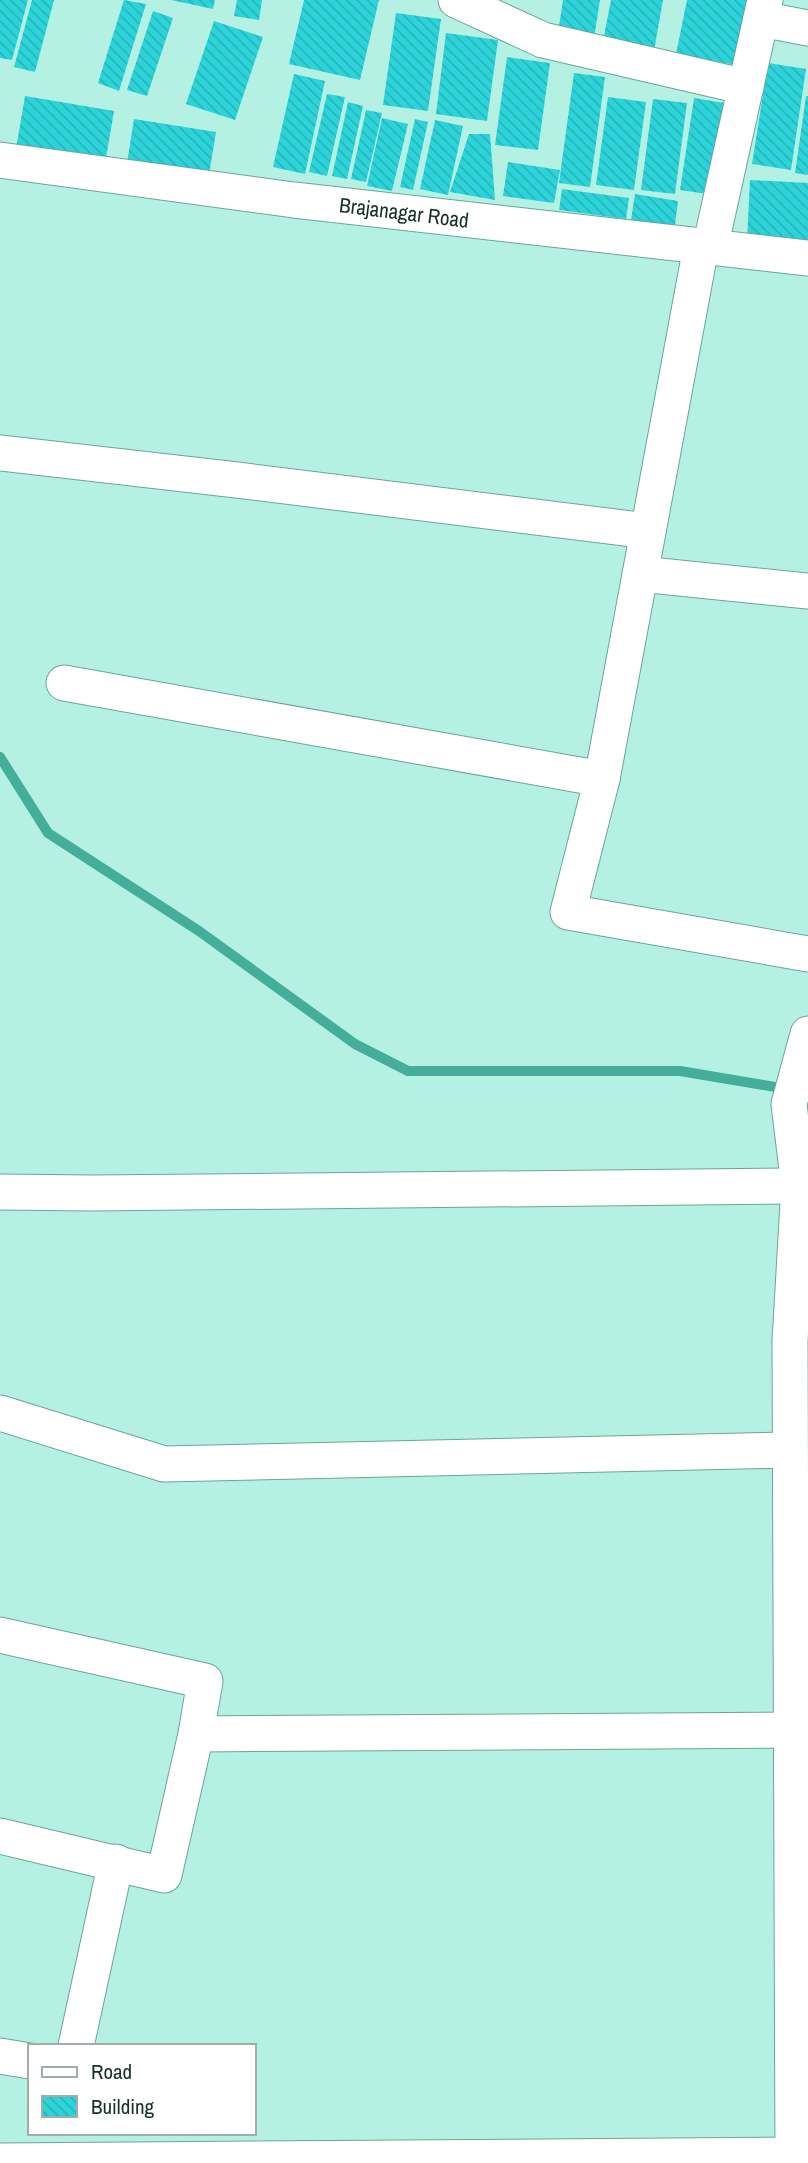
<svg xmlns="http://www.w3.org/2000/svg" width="808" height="2163" viewBox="0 0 808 2163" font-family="'Archivo Narrow',sans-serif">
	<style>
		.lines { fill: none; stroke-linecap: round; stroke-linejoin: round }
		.stream { stroke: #44ae9b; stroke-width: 10 }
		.building { fill: url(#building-back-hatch) }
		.minor-casing { stroke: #6ba598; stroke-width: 37 }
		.minor { stroke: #fff; stroke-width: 35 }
		.labels { text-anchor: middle; stroke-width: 5; stroke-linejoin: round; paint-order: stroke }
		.street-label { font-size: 21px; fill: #172f2a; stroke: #fff }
	</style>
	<defs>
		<pattern id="building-back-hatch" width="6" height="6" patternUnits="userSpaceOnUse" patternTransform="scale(1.75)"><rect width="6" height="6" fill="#2cd4da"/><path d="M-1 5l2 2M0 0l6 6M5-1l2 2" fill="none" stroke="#26b6bb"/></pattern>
	</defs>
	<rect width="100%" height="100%" fill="#b5f1e3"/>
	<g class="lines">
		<!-- stream -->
		<path class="stream" d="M 0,757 L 48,833 L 199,931 L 355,1044 L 408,1071 L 680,1071 L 787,1089"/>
	</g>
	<!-- building -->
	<g class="building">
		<path d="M 0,0 L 28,0 L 12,60 L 0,58 Z"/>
		<path d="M 32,0 L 54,0 L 35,72 L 14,67 Z"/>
		<path d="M 124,0 L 146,4 L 119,91 L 98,83 Z"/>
		<path d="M 171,0 L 215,0 L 213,9 Z"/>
		<path d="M 237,0 L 262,0 L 259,20 L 234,16 Z"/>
		<path d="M 304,0 L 379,0 L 360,80 L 289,64 Z"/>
		<path d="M 563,0 L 600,0 L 594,38 L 558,33 Z"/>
		<path d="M 611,0 L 663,0 L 654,51 L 603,41 Z"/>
		<path d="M 687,0 L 754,0 L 741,66 L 676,54 Z"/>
		<path d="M 153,11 L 173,18 L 147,96 L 127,90 Z"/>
		<path d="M 396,13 L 441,19 L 428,111 L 383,105 Z"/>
		<path d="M 214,21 L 263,37 L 235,120 L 186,104 Z"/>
		<path d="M 446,33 L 498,40 L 487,121 L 436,114 Z"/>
		<path d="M 507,57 L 550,63 L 538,150 L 495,145 Z"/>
		<path d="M 768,63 L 806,69 L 791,170 L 752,164 Z"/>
		<path d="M 574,73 L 605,77 L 590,187 L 559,183 Z"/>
		<path d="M 294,74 L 325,81 L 305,174 L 273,167 Z"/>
		<path d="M 327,94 L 345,97 L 327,176 L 309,172 Z"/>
		<path d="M 25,96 L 114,111 L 105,164 L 16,149 Z"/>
		<path d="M 806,96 L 808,96 L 808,175 L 795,173 Z"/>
		<path d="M 608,97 L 646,102 L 634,190 L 596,185 Z"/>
		<path d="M 694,98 L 736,105 L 721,196 L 680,190 Z"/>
		<path d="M 653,99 L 687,103 L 675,194 L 641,190 Z"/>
		<path d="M 348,102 L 363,106 L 347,179 L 332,176 Z"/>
		<path d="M 366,110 L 382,113 L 366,182 L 351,179 Z"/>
		<path d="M 382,118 L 408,124 L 392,191 L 367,186 Z"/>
		<path d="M 134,119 L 216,132 L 209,175 L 127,163 Z"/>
		<path d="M 415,119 L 428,122 L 413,190 L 400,187 Z"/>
		<path d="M 435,120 L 463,126 L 448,195 L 420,189 Z"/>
		<path d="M 469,134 L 490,134 L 495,200 L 450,192 Z"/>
		<path d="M 508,162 L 560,170 L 554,203 L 503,196 Z"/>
		<path d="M 750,180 L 808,183 L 808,244 L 747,241 Z"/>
		<path d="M 562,189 L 629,198 L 626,219 L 559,210 Z"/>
		<path d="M 635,194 L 678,201 L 675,225 L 631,220 Z"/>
	</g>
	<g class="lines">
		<!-- minor casing -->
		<g class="minor-casing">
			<g id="minor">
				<path d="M 456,0 L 543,40 L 746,87"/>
				<path d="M 761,19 L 808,28"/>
				<path d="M 0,160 L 294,200 L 808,258"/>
				<path d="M 701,247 L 602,779 L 568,912 L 808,954"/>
				<path d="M 710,248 L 765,0"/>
				<path d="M 0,453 L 237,480 L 648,531"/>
				<path d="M 640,574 L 808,591"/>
				<path d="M 64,683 L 602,779"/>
				<path d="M 0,1192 L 92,1193 L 799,1186"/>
				<path d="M 0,1413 L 164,1464 L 790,1450"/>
				<path d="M 0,1635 L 205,1681 L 196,1734 L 164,1875 L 0,1836"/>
				<path d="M 196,1734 L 808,1730"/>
				<path d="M 76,2046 L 116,1862"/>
				<path d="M 0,2056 L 30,2061"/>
				<path d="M 0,2161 L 793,2155"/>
				<path d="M 793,2163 L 790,1341 L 799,1186 L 789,1104 L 808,1034"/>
			</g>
		</g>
		<!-- minor -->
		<use href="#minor" class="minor"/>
	</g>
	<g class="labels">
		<!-- street labels -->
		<g class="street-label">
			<text transform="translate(404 213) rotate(7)" y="7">Brajanagar Road</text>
		</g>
	</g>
	<!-- legend -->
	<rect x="28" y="2044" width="228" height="91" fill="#ffffff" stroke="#a2acaa" stroke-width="2"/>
	<rect x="42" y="2067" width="35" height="10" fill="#ffffff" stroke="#a2acaa" stroke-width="2"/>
	<text x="91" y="2079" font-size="21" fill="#172f2a">Road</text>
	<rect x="42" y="2096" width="35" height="21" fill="url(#building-back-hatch)" stroke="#a2acaa" stroke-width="2"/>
	<text x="91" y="2114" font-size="21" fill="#172f2a">Building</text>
</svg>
